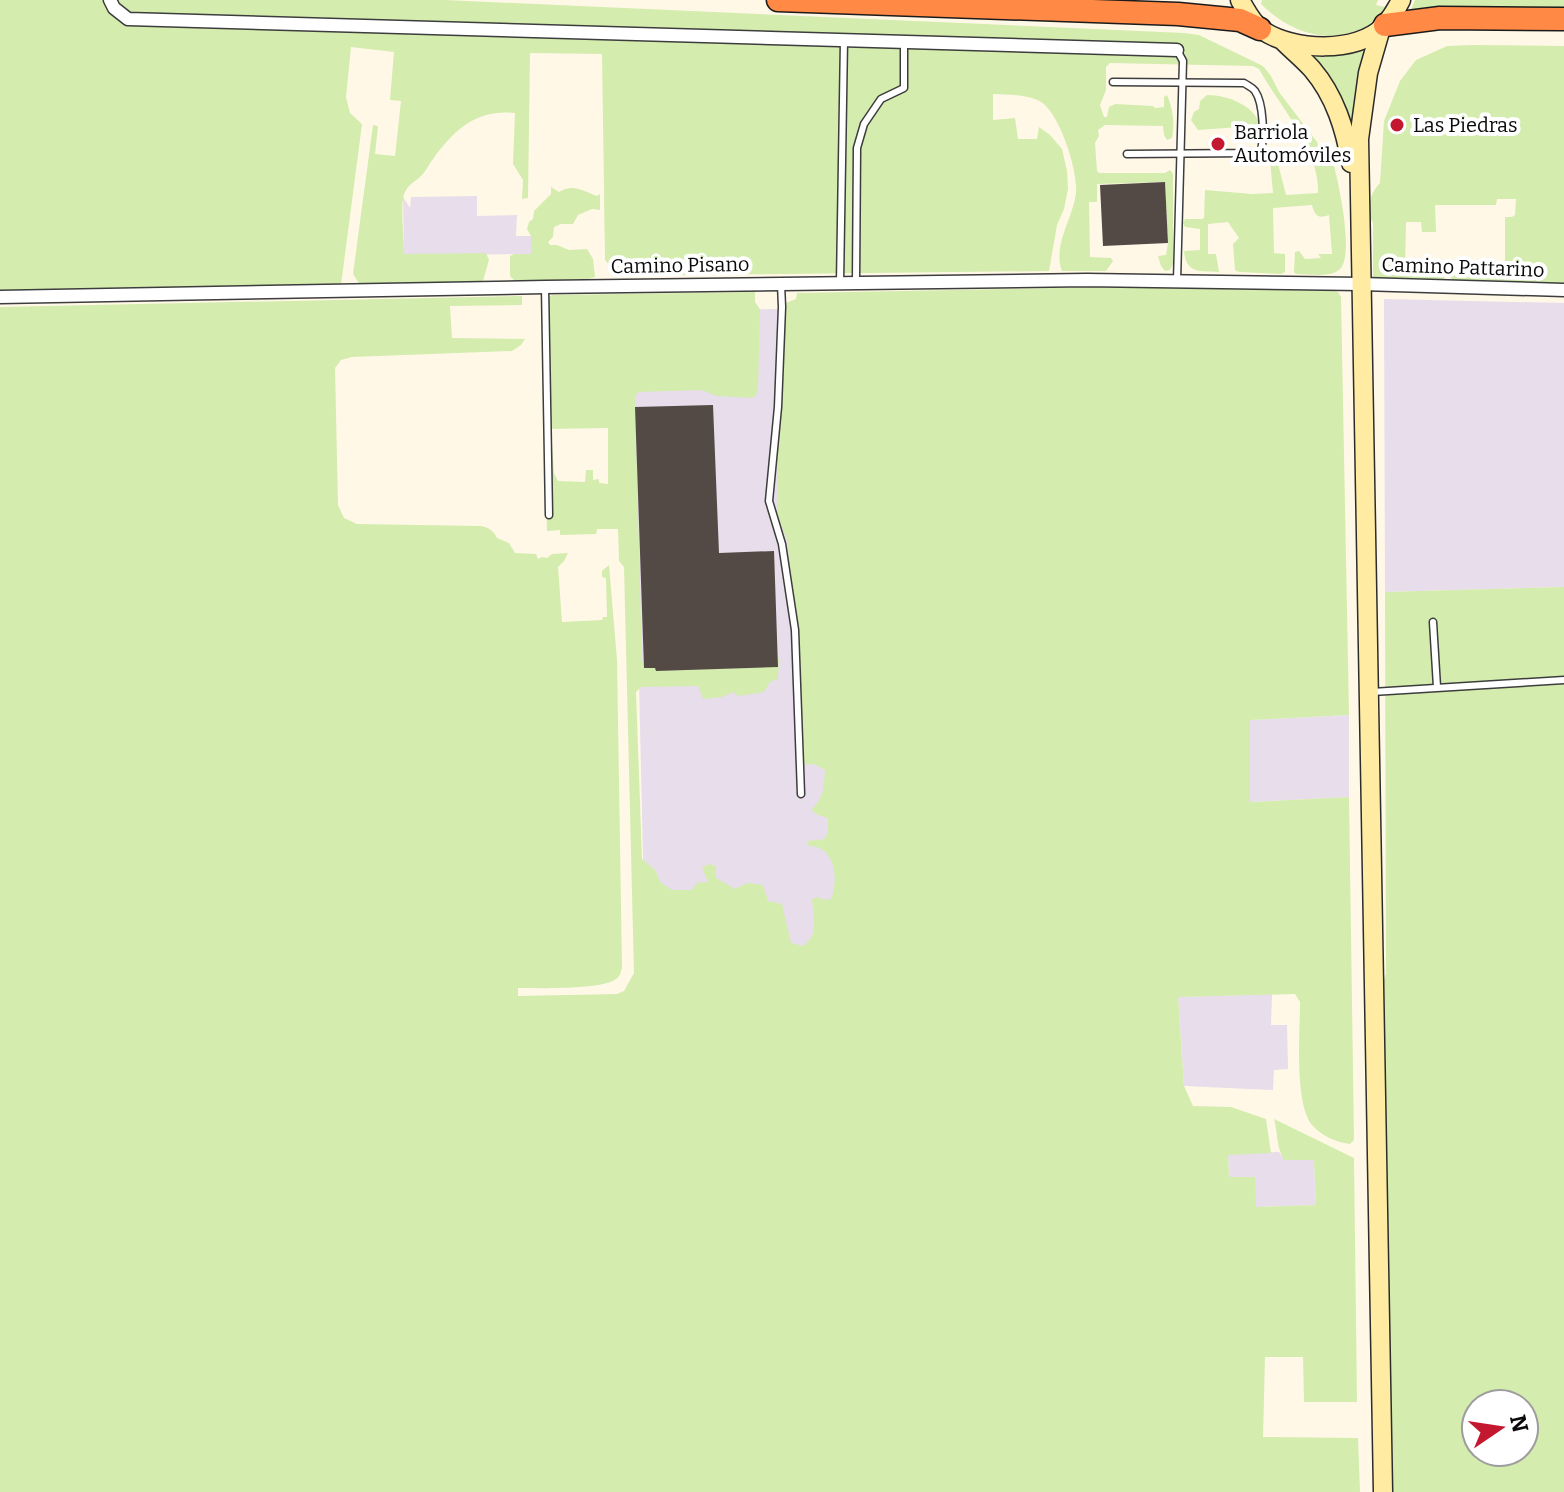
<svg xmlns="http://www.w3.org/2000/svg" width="1564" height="1492" viewBox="0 0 1564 1492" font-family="Bitter,serif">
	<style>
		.industrial { fill: #e8ddeb }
		.green { fill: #d4ecae; fill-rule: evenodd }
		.building { fill: #534a46 }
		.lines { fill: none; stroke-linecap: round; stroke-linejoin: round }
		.lane-casing { stroke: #3d3d3d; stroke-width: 9 }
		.street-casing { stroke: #3d3d3d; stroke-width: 15 }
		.secondary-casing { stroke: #2c2c2c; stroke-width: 21 }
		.highway-casing { stroke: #1b1b1b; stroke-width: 25 }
		.lane { stroke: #fff; stroke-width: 6 }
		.street { stroke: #fff; stroke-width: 12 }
		.secondary { stroke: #ffeca2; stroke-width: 18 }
		.highway { stroke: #ff8945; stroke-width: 22 }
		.poi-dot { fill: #c41830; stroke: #fff; stroke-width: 3 }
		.labels { text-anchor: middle; stroke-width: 8; stroke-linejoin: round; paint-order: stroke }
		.poi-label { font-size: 20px; fill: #0a0a0a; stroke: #fff; text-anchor: start }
		.street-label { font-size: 20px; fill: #0a0a0a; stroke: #fff }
	</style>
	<rect width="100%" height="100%" fill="#fff8e7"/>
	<!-- industrial -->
	<g class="industrial">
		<path d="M 477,196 L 477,216 L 517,215 L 516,236 L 531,236 L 531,254 L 404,255 L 403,197 L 410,208 L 411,197 Z"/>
		<path d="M 1384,299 L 1564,303 L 1564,587 L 1385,592 Z"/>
		<path d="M 840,308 L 856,983 L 646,988 L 632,376 L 707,310 Z"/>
		<path d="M 1349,715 L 1349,797 L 1250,802 L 1250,720 Z"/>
		<path d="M 1272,994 L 1271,1025 L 1287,1025 L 1288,1069 L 1274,1070 L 1273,1090 L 1184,1086 L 1178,997 Z"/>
		<path d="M 1279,1152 L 1285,1160 L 1314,1159 L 1316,1205 L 1256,1207 L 1229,1177 L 1228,1154 Z"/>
	</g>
	<!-- green -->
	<g class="green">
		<path d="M 0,0 L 445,0 L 1184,33 L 1199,35 L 1263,66 L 1271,76 L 1279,92 L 1317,142 L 1324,161 L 1334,166 C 1339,185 1355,258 1339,270 C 1329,278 1308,274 1296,274 L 1294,272 L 1295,252 L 1299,251 L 1305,259 L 1321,258 L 1318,254 L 1332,254 L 1329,215 C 1318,219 1315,216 1312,205 L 1273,208 L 1274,253 L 1285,254 L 1285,272 L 1281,274 L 1239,272 L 1235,270 L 1233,244 L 1239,238 L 1228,222 L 1208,224 L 1208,254 L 1216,254 L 1219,272 C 1200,271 1186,274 1184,251 L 1200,250 L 1200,229 L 1185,227 L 1183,223 L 1185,219 L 1202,219 L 1204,218 L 1205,190 L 1252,194 L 1273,193 L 1270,160 L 1273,158 L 1277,160 L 1286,195 L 1318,193 C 1320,150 1279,105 1259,69 L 1253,66 L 1110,63 L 1106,67 L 1106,90 L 1100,105 L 1104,117 L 1107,117 L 1109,107 L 1115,104 L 1153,106 L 1155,108 L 1164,107 L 1164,97 L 1167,95 C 1173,109 1175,123 1172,138 L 1167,140 L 1164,135 L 1163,126 L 1105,125 L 1098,130 L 1099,136 L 1095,143 L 1097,171 L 1099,173 L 1165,173 L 1170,170 L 1173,174 L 1173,264 L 1170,270 L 1165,271 L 1161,266 L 1158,256 L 1166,255 L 1168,243 L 1165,182 L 1097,184 L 1097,202 L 1089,202 L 1090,257 L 1111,258 L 1113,261 L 1106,271 L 1062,271 C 1052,245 1073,219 1076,193 C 1078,171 1060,114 1041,102 C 1028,94 1008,95 993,94 L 993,120 L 1015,118 L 1018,139 L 1037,139 L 1039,127 L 1050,135 L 1062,149 L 1067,171 L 1068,189 L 1064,209 L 1057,225 L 1049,271 L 619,276 L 605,260 L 602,54 L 530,53 L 528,198 L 522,199 L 523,180 L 513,164 L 515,113 C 476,109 454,130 433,159 C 429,164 426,171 422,175 C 414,183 406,185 403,198 C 401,213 404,239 404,254 L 486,253 L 489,260 L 483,281 L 360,285 L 353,274 L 373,125 L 378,126 L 375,154 L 395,156 L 401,101 L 390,100 L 394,52 L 351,47 L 346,97 L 350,113 L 362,124 L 341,285 L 0,292 Z"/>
		<path d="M 1262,0 L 1378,0 L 1376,5 L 1385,7 C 1382,12 1379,20 1375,23 C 1371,27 1363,29 1358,31 C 1322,44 1286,29 1261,4 Z"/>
		<path d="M 1415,0 L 1564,0 L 1564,13 L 1409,14 Z"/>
		<path d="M 1472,45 L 1564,46 L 1564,287 L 1456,283 L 1449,276 L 1454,268 L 1505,267 L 1505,217 L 1512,217 L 1515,215 L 1516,199 L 1497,199 L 1496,205 L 1435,205 L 1436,232 L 1422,232 L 1421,222 L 1406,222 L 1405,265 L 1442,266 L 1445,276 L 1443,281 L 1398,282 L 1373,278 L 1373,223 C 1365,210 1370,193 1380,183 L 1384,121 L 1400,81 L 1416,60 L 1447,46 Z"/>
		<path d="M 1368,50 L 1356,87 L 1352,120 L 1348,121 C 1338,93 1330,74 1308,53 L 1349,54 Z"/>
		<path d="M 1207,95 C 1229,95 1260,107 1261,132 L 1256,135 L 1239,127 L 1198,130 L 1191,120 L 1194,112 L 1199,109 L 1200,101 Z"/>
		<path d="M 551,187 L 559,192 C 572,183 584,191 597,196 L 600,194 L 600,210 L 592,209 L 578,215 L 573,224 L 561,224 L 554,227 L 553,237 L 548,242 L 550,245 L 557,245 L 569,250 L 587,249 L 593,259 L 595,277 L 588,279 L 515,281 L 510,276 L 510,256 L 514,254 L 531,254 L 531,236 L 527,229 L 529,222 L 533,219 L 534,211 L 551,194 Z"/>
		<path d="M 1104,287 L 1334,291 L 1338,292 L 1341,297 L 1349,715 L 1250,720 L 1250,802 L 1349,797 L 1354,1140 L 1350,1144 C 1335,1142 1322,1136 1312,1125 C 1294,1103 1300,1031 1300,1002 L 1295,994 L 1178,997 L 1184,1086 L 1193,1106 L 1231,1107 L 1266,1119 L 1271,1153 L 1228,1155 L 1229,1177 L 1255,1177 L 1256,1207 L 1316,1205 L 1314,1160 L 1284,1160 C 1276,1147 1278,1133 1274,1119 L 1354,1158 L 1357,1402 L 1304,1402 L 1303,1357 L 1265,1357 L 1263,1437 L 1358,1438 L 1360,1492 L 0,1492 L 0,307 L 522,296 L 522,305 L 450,306 L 452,338 L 525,339 L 521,345 L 512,351 L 352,357 L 341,360 L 335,368 L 338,505 L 344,518 L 357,524 L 481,526 C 489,528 493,530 497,538 L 509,543 L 515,553 L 536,554 L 538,559 L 542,557 L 547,558 L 552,554 L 568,553 L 564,561 L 558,567 L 562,622 L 602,620 L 603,617 L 607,617 L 606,578 L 602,577 L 602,571 L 609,565 L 617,660 L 622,968 C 620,974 621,975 616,979 C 602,990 538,988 518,988 L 518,996 L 617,994 L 624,991 L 634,973 L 624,567 L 619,561 L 618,529 L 597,529 L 596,534 L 560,535 L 560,530 L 547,531 L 544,445 L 547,442 L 552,444 L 554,473 L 558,481 L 585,482 L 586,470 L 593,470 L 593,480 L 599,479 L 599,483 L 608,484 L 608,428 L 546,429 L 542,348 L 548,297 L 553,295 L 755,292 L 755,302 L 760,309 L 758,389 L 756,395 L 752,398 L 717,396 L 701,390 L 639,392 L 635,395 L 642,662 L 651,662 L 654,666 L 779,658 L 778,679 L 770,682 L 764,692 L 739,696 L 733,692 L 722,697 L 703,699 L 698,686 L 641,687 L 636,692 L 642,859 L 656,871 L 660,882 L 672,890 L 692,890 L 697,883 L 708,882 L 702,868 L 709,864 L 716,866 L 716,878 L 735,889 L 747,883 L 763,885 L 768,901 L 782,904 L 791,943 L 802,946 C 820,936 813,917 812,899 L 819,897 L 824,900 L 831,899 C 839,880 835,844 808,846 L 808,841 L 825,839 L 828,831 L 828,818 L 818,815 L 811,810 C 824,798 824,787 825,770 L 814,764 L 806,765 L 801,757 L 796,754 L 788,543 L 777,514 L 780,310 L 783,304 L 796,299 L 797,293 Z"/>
		<path d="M 1564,587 L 1564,1492 L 1392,1492 L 1387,1407 L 1383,982 L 1386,974 L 1385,592 ZM 1476,1404 L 1524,1404 L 1524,1452 L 1476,1452 Z"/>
	</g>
	<!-- building -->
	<g class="building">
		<path d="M 1165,182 L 1168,243 L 1103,246 L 1100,185 Z"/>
		<path d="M 713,405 L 719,553 L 774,551 L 778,667 L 656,671 L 655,668 L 644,668 L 635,407 Z"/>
	</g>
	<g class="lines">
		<!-- lane casing -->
		<g class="lane-casing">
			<g id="lane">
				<path d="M 1113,82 L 1244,83 C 1248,86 1252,87 1255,91 C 1264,104 1264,137 1261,151 L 1251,153 L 1127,154"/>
				<path d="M 1177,281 L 1183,61 L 1177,50"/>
				<path d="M 856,282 L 857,148 L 864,124 L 881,99 L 904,88 L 904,42"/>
				<path d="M 840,283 L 844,40"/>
				<path d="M 781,284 L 782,307 L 778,407 L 769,501 L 782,544 L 795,630 L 801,794"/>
				<path d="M 545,287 L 549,515"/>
				<path d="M 1433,622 L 1437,687"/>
				<path d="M 1372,692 L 1564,680"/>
			</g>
		</g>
		<!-- street casing -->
		<g class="street-casing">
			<g id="street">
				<path d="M 110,0 L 114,8 L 128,19 L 1177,50"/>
				<path d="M 0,297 L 545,287 L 1087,280 L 1361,284 L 1564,290"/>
			</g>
		</g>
		<!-- secondary casing -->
		<g class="secondary-casing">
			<g id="secondary">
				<path d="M 1240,0 C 1246,10 1252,23 1262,30 C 1292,51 1357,54 1384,26 C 1391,18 1397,8 1401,0"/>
				<path d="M 1381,28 L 1368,73 L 1359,139 L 1383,1492"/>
				<path d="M 1284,42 C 1293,51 1303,59 1312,69 C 1335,96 1345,129 1351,163"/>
			</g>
		</g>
		<!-- highway casing -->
		<g class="highway-casing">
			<g id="highway">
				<path d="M 778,0 L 1178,14 L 1240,20 L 1260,29"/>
				<path d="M 1385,25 L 1440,18 L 1564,19"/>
			</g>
		</g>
		<!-- lane -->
		<use href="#lane" class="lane"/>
		<!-- street -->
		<use href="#street" class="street"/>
		<!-- secondary -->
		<use href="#secondary" class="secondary"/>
		<!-- highway -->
		<use href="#highway" class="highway"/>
	</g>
	<!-- markers -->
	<g class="poi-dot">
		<circle cx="1397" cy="125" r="8"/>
		<circle cx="1218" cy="144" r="8"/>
	</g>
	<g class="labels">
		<!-- poi labels -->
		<g class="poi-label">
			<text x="1413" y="132">Las Piedras</text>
			<text x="1234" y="139">Barriola<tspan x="1234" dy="23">Automóviles</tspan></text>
		</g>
		<!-- street labels -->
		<g class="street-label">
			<text transform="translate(680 265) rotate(-1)" y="7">Camino Pisano</text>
			<text transform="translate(1463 267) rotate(2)" y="7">Camino Pattarino</text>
		</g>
	</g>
	<!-- north arrow -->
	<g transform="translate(1500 1428) rotate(77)"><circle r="38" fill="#ffffff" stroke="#9d9d9d" stroke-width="2"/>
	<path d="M0-6L14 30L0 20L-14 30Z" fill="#c41830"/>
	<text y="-12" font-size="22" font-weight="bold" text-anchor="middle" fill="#0a0a0a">N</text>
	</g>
</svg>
